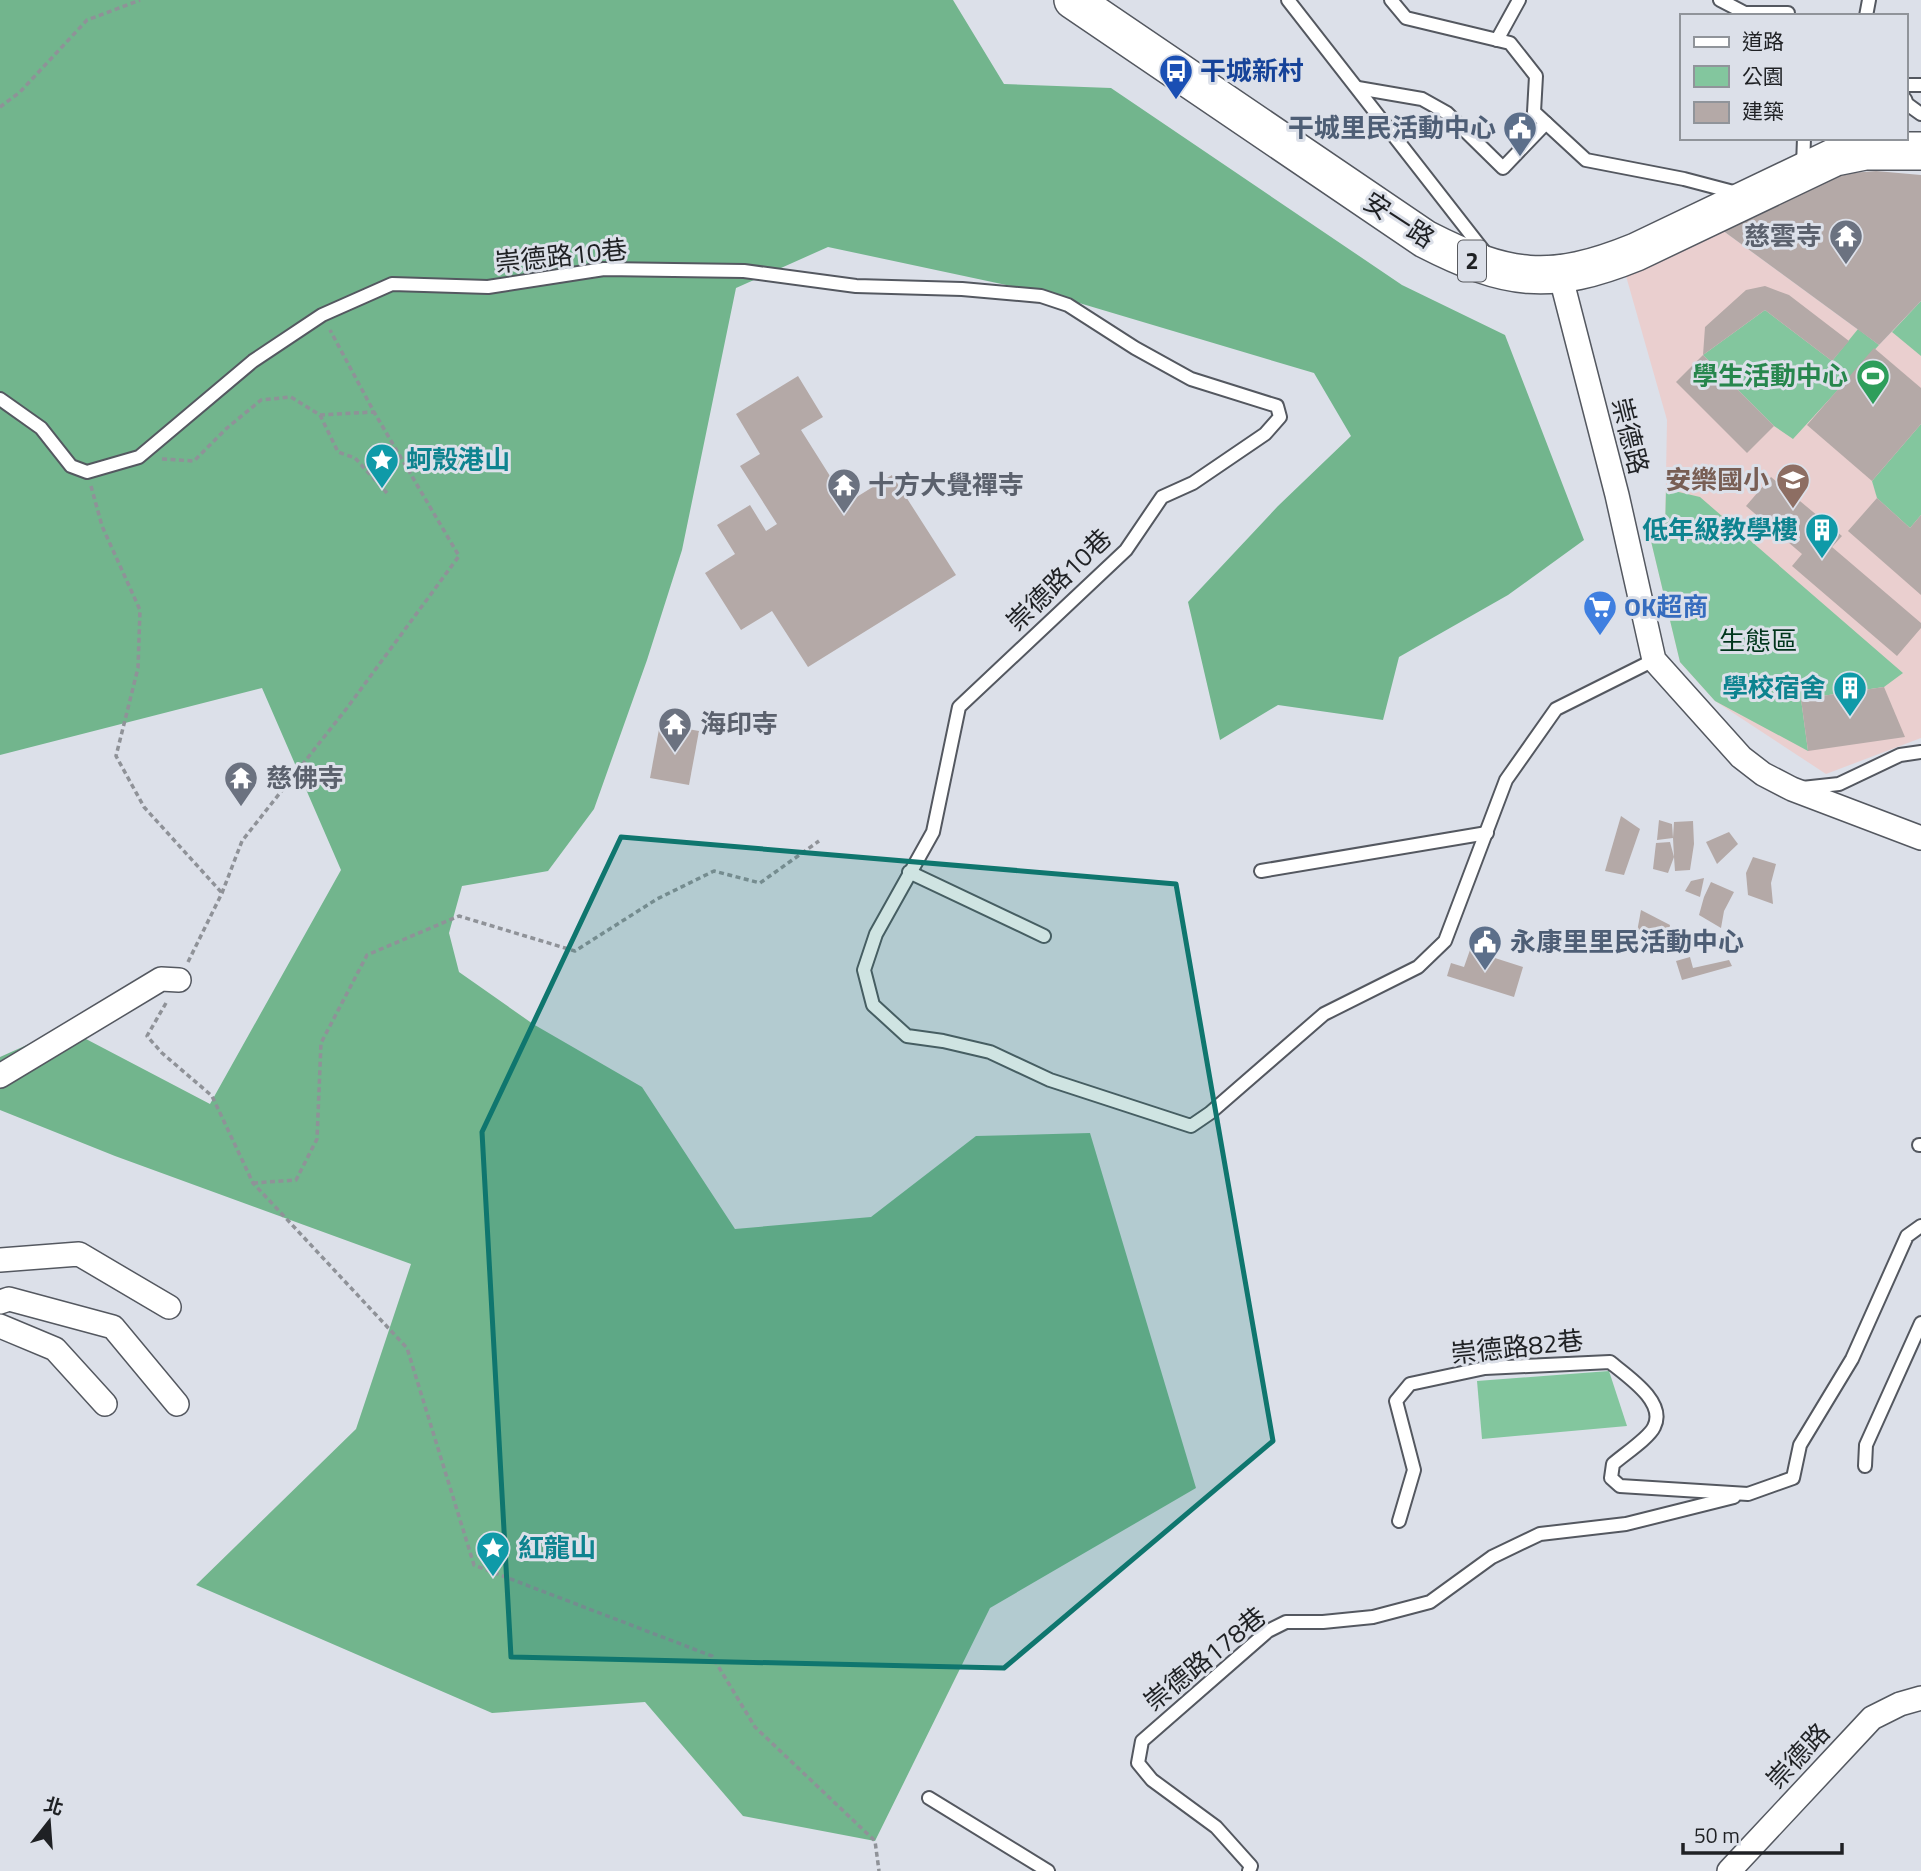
<svg xmlns="http://www.w3.org/2000/svg" width="1921" height="1871" viewBox="0 0 1921 1871" font-family="'Titillium Web','Noto Sans TC',sans-serif">
	<style>
		.education { fill: #eacfcf }
		.green { fill: #83c69e }
		.forest { fill: #72b58d }
		.building { fill: #b4a9a7 }
		.lines { fill: none; stroke-linecap: round; stroke-linejoin: round }
		.service-casing { stroke: #545860; stroke-width: 16 }
		.minor-casing { stroke: #545860; stroke-width: 26 }
		.primary-casing { stroke: #545860; stroke-width: 40 }
		.path { stroke: #8f9298; stroke-width: 3.5; stroke-dasharray: 5 3.5; stroke-linecap: butt }
		.service { stroke: #fff; stroke-width: 12 }
		.minor { stroke: #fff; stroke-width: 23 }
		.primary { stroke: #fff; stroke-width: 37 }
		.marked { fill: #0f766e; fill-opacity: 0.2; stroke: #0f766e; stroke-width: 5; stroke-linejoin: round }
		.labels { text-anchor: middle; stroke-width: 6; stroke-linejoin: round; paint-order: stroke }
		.shield { fill: #dce0e9; stroke: #585a5f; stroke-width: 2 }
		.shield-label { font-size: 24px; font-weight: bold; fill: #1f2124 }
		.transit-label { font-size: 26px; font-weight: bold; fill: #164399; stroke: #dce0e9; text-anchor: start }
		.service-label { font-size: 26px; font-weight: bold; fill: #4e5e75; stroke: #dce0e9; text-anchor: end }
		.street-label { font-size: 26px; fill: #1f2124; stroke: #dce0e9 }
		.worship-label { font-size: 26px; font-weight: bold; fill: #5b616d; stroke: #dce0e9; text-anchor: start }
		.leisure-label { font-size: 26px; font-weight: bold; fill: #27864d; stroke: #dce0e9; text-anchor: end }
		.culture-label { font-size: 26px; font-weight: bold; fill: #0d838f; stroke: #dce0e9; text-anchor: start }
		.education-label { font-size: 26px; font-weight: bold; fill: #785e54; stroke: #dce0e9; text-anchor: end }
		.shop-label { font-size: 26px; font-weight: bold; fill: #366cbe; stroke: #dce0e9; text-anchor: start }
		.park-label { font-size: 26px; fill: #00361c; stroke: #dce0e9 }
	</style>
	<rect width="100%" height="100%" fill="#dce0e9"/>
	<!-- education -->
	<path class="education" d="M 1722,230 L 1879,345 L 1921,301 L 1921,738 L 1826,774 L 1715,701 L 1680,662 L 1650,537 L 1665,530 L 1667,420 L 1626,276 Z"/>
	<!-- green -->
	<g class="green">
		<path d="M 1921,301 L 1921,356 L 1892,332 Z"/>
		<path d="M 1765,310 L 1832,361 L 1858,329 L 1879,345 L 1793,439 L 1774,426 L 1703,355 Z"/>
		<path d="M 1921,424 L 1921,515 L 1910,528 L 1877,498 L 1872,481 Z"/>
		<path d="M 1666,489 L 1700,497 L 1903,673 L 1884,687 L 1801,699 L 1808,751 L 1715,701 L 1680,662 L 1650,537 L 1665,530 Z"/>
		<path d="M 1609,1371 L 1627,1426 L 1482,1439 L 1477,1381 Z"/>
	</g>
	<!-- forest -->
	<path class="forest" d="M 0,0 L 953,0 L 1004,84 L 1111,88 L 1402,285 L 1505,335 L 1584,540 L 1508,595 L 1399,657 L 1383,720 L 1278,705 L 1220,740 L 1188,602 L 1278,506 L 1351,436 L 1314,373 L 1049,294 L 828,247 L 736,288 L 682,550 L 647,660 L 594,809 L 548,871 L 462,886 L 449,933 L 459,972 L 533,1024 L 642,1087 L 735,1229 L 871,1217 L 976,1136 L 1090,1133 L 1196,1488 L 990,1608 L 875,1841 L 743,1816 L 645,1702 L 492,1713 L 196,1585 L 356,1429 L 411,1264 L 115,1156 L 0,1110 L 0,1057 L 65,1028 L 210,1104 L 341,870 L 262,688 L 0,755 Z"/>
	<!-- building -->
	<g class="building">
		<path d="M 1876,171 L 1921,175 L 1921,301 L 1879,345 L 1722,230 L 1838,174 Z"/>
		<path d="M 1765,286 L 1789,295 L 1849,341 L 1832,361 L 1765,310 L 1703,355 L 1774,426 L 1747,453 L 1676,382 L 1703,355 L 1705,327 L 1746,290 Z"/>
		<path d="M 1874,348 L 1921,388 L 1921,424 L 1872,481 L 1807,425 Z"/>
		<path d="M 798,376 L 823,417 L 801,430 L 847,503 L 892,475 L 956,575 L 808,667 L 772,611 L 741,630 L 705,573 L 735,554 L 717,525 L 750,505 L 766,531 L 777,524 L 740,466 L 760,454 L 736,414 Z"/>
		<path d="M 1771,477 L 1842,536 L 1832,547 L 1921,623 L 1921,628 L 1897,656 L 1792,566 L 1802,554 L 1746,506 Z"/>
		<path d="M 1877,498 L 1910,528 L 1921,515 L 1921,595 L 1848,531 Z"/>
		<path d="M 1884,687 L 1905,737 L 1808,751 L 1801,699 Z"/>
		<path d="M 660,724 L 699,731 L 689,785 L 650,778 Z"/>
		<path d="M 1621,816 L 1640,829 L 1624,875 L 1605,871 Z"/>
		<path d="M 1659,820 L 1672,824 L 1673,838 L 1674,822 L 1693,821 L 1694,844 L 1690,870 L 1675,871 L 1674,857 L 1668,873 L 1653,869 L 1656,843 L 1670,842 L 1674,857 L 1673,838 L 1657,840 Z"/>
		<path d="M 1729,832 L 1738,844 L 1717,864 L 1706,842 Z"/>
		<path d="M 1753,857 L 1776,864 L 1771,883 L 1773,904 L 1748,895 L 1746,873 Z"/>
		<path d="M 1704,878 L 1700,897 L 1685,891 L 1691,881 Z"/>
		<path d="M 1711,882 L 1734,892 L 1724,911 L 1721,928 L 1699,915 L 1704,897 Z"/>
		<path d="M 1641,910 L 1670,925 L 1667,939 L 1637,932 Z"/>
		<path d="M 1470,950 L 1523,967 L 1514,997 L 1447,976 L 1451,963 L 1464,967 Z"/>
		<path d="M 1690,957 L 1693,968 L 1729,960 L 1732,966 L 1682,980 L 1676,961 Z"/>
	</g>
	<g class="lines">
		<!-- service casing -->
		<g class="service-casing">
			<g id="service">
				<path d="M 1288,0 L 1486,254"/>
				<path d="M 1391,0 L 1406,18 L 1510,43 L 1536,76 L 1534,112 L 1586,160 L 1684,179 L 1741,194"/>
				<path d="M 1720,0 L 1745,13 L 1788,13"/>
				<path d="M 1866,16 L 1869,0"/>
				<path d="M 1497,40 L 1519,0"/>
				<path d="M 1905,85 L 1921,85"/>
				<path d="M 1358,88 L 1422,99 L 1447,113 L 1503,168 L 1546,123"/>
				<path d="M 1905,99 L 1907,104 L 1921,114"/>
				<path d="M 1803,166 L 1804,138"/>
				<path d="M 0,399 L 41,428 L 71,466 L 87,472 L 139,457 L 253,361 L 322,315 L 392,284 L 488,287 L 604,269 L 744,271 L 856,286 L 962,289 L 1041,296 L 1068,305 L 1135,348 L 1191,379 L 1277,406 L 1280,417 L 1265,434 L 1193,483 L 1162,497 L 1126,550 L 959,707 L 933,832 L 876,934 L 864,970 L 873,1005 L 907,1036 L 943,1041 L 990,1052 L 1050,1080 L 1191,1126 L 1210,1113 L 1324,1014 L 1418,967 L 1445,941 L 1506,780 L 1556,709 L 1654,660"/>
				<path d="M 1802,788 L 1839,784 L 1900,755 L 1921,752"/>
				<path d="M 1261,871 L 1487,833"/>
				<path d="M 909,872 L 1044,936"/>
				<path d="M 1919,1145 L 1921,1145"/>
				<path d="M 1865,1466 L 1866,1445 L 1921,1323"/>
				<path d="M 1399,1521 L 1414,1470 L 1396,1401 L 1410,1384 L 1485,1368 L 1610,1362 C 1627,1376 1667,1402 1654,1427 C 1649,1438 1623,1455 1613,1464 L 1611,1478 L 1620,1486 L 1748,1494 L 1793,1478 L 1800,1445 L 1852,1359 L 1907,1236 L 1921,1226"/>
				<path d="M 929,1798 L 1048,1871"/>
				<path d="M 1249,1871 L 1251,1866 L 1216,1827 L 1152,1780 L 1138,1763 L 1142,1741 L 1268,1631 L 1286,1622 L 1323,1622 L 1373,1617 L 1430,1602 L 1492,1557 L 1540,1534 L 1626,1524 L 1734,1497"/>
			</g>
		</g>
		<!-- minor casing -->
		<g class="minor-casing">
			<g id="minor">
				<path d="M 1560,274 L 1617,495 L 1654,660 L 1741,757 L 1763,774 L 1792,789 L 1921,838"/>
				<path d="M 0,1076 L 161,979 L 179,980"/>
				<path d="M 0,1260 L 79,1254 L 169,1307"/>
				<path d="M 0,1302 L 9,1299 L 113,1327 L 177,1404"/>
				<path d="M 0,1326 L 55,1349 L 105,1404"/>
				<path d="M 1729,1871 L 1872,1718 L 1900,1704 L 1921,1698"/>
			</g>
		</g>
		<!-- primary casing -->
		<g class="primary-casing">
			<path id="primary" d="M 1073,0 L 1425,239 C 1507,281 1550,287 1636,252 L 1835,157 L 1865,151 L 1921,151"/>
		</g>
		<!-- path -->
		<g class="path">
			<path d="M 0,107 L 20,92 L 87,20 L 140,0"/>
			<path d="M 320,415 L 338,452 L 355,458 L 387,493"/>
			<path d="M 162,459 L 194,461 L 227,428 L 261,400 L 291,397 L 320,415 L 374,412"/>
			<path d="M 91,486 L 102,526 L 140,610 L 138,668 L 116,756 L 144,807 L 222,893"/>
			<path d="M 188,962 L 222,893 L 242,841 L 347,708 L 459,556 L 374,412 L 330,330"/>
			<path d="M 166,1003 L 147,1036 L 162,1053 L 212,1096 L 253,1183 L 407,1348 L 474,1565 L 712,1656 L 755,1727 L 875,1841 L 879,1871"/>
			<path d="M 253,1183 L 296,1180 L 317,1139 L 321,1043 L 367,955 L 459,916 L 575,951 L 657,899 L 714,871 L 760,883 L 819,841"/>
		</g>
		<!-- service -->
		<use href="#service" class="service"/>
		<!-- minor -->
		<use href="#minor" class="minor"/>
		<!-- primary -->
		<use href="#primary" class="primary"/>
	</g>
	<!-- marked area -->
	<path class="marked" d="M 621,837 L 1176,884 L 1273,1441 L 1004,1668 L 511,1657 L 482,1132 Z"/>
	<!-- icons -->
	<defs>
		<g id="bus-pin" transform="scale(1.75)"><path d="M0 17L-7.5 6A9.5 9.5 0 1 1 7.5 6Z" fill="#1a4fb4" stroke="#dce0e9"/><path d="M-5-6H5V4H4V6H2V4H-2V6H-4V4H-5ZM-3.5-4V0h7V-4ZM-3.5 1.2v1.5H-2V1.2ZM2 1.2v1.5H3.5V1.2Z" fill="#fff"/></g>
		<g id="civic-pin" transform="scale(1.75)"><path d="M0 17L-7.5 6A9.5 9.5 0 1 1 7.5 6Z" fill="#5c6f8a" stroke="#dce0e9"/><path d="M-.6-6.5H3V-4.5H.6V-3L4-1V1h2V6H-6V1h2V-1L-.6-3ZM-1.2 2.5V6h2.4V2.5Z" fill="#fff"/></g>
		<g id="temple-pin" transform="scale(1.75)"><path d="M0 17L-7.5 6A9.5 9.5 0 1 1 7.5 6Z" fill="#6b7280" stroke="#dce0e9"/><path d="M0-6L5-2H3V0L6.5 2.5H4V6H1.5V3h-3V6H-4V2.5H-6.5L-3 0V-2H-5Z" fill="#fff"/></g>
		<g id="stadium-pin" transform="scale(1.75)"><path d="M0 17L-7.5 6A9.5 9.5 0 1 1 7.5 6Z" fill="#2e9e5b" stroke="#dce0e9"/><path d="M0-5a6.5 5 0 1 0 0 10a6.5 5 0 1 0 0-10ZM-3.5-1.8h7v3.6h-7Z" fill="#fff"/></g>
		<g id="sight-pin" transform="scale(1.75)"><path d="M0 17L-7.5 6A9.5 9.5 0 1 1 7.5 6Z" fill="#0f9aa8" stroke="#dce0e9"/><path d="M0-6L1.8-2.2L6-1.7L2.9 1.2L3.7 5.4L0 3.3L-3.7 5.4L-2.9 1.2L-6-1.7L-1.8-2.2Z" fill="#fff"/></g>
		<g id="school-pin" transform="scale(1.75)"><path d="M0 17L-7.5 6A9.5 9.5 0 1 1 7.5 6Z" fill="#8d6e63" stroke="#dce0e9"/><path d="M0-5L7-2L0 1L-7-2ZM-4 1L0 2.5L4 1V4Q0 6-4 4Z" fill="#fff"/></g>
		<g id="building-pin" transform="scale(1.75)"><path d="M0 17L-7.5 6A9.5 9.5 0 1 1 7.5 6Z" fill="#0f9aa8" stroke="#dce0e9"/><path d="M-4-6H4V6H1V3H-1V6H-4ZM-2.5-4.3h1.7v1.8h-1.7ZM.8-4.3h1.7v1.8H.8ZM-2.5-1h1.7V.8h-1.7ZM.8-1h1.7V.8H.8Z" fill="#fff"/></g>
		<g id="supermarket-pin" transform="scale(1.75)"><path d="M0 17L-7.5 6A9.5 9.5 0 1 1 7.5 6Z" fill="#3f7fe0" stroke="#dce0e9"/><path d="M-6-5.5h2.5l.6 2H6L4.5 2H-2.5L-4.4-4H-6ZM-1.5 3.2a1.3 1.3 0 1 0 .1 0ZM3 3.2a1.3 1.3 0 1 0 .1 0Z" fill="#fff"/></g>
	</defs>
	<g fill-rule="evenodd">
		<use href="#bus-pin" x="1176" y="71"/>
		<use href="#civic-pin" x="1520" y="128"/>
		<use href="#temple-pin" x="1846" y="236"/>
		<use href="#stadium-pin" x="1873" y="376"/>
		<use href="#sight-pin" x="382" y="460"/>
		<use href="#school-pin" x="1793" y="480"/>
		<use href="#temple-pin" x="844" y="485"/>
		<use href="#building-pin" x="1822" y="530"/>
		<use href="#supermarket-pin" x="1600" y="607"/>
		<use href="#building-pin" x="1850" y="688"/>
		<use href="#temple-pin" x="675" y="724"/>
		<use href="#temple-pin" x="241" y="778"/>
		<use href="#civic-pin" x="1485" y="942"/>
		<use href="#sight-pin" x="493" y="1548"/>
	</g>
	<g class="labels">
		<!-- shield labels -->
		<rect class="shield" x="1458" y="240.5" width="28" height="41" rx="5"/>
		<g class="shield-label">
			<text x="1472" y="269">2</text>
		</g>
		<!-- transit labels -->
		<g class="transit-label">
			<text x="1200" y="80">干城新村</text>
		</g>
		<!-- service labels -->
		<g class="service-label">
			<text x="1496" y="137">干城里民活動中心</text>
			<text x="1510" y="951" text-anchor="start">永康里里民活動中心</text>
		</g>
		<!-- street labels -->
		<g class="street-label">
			<text transform="translate(1399 220) rotate(33)" y="9">安一路</text>
			<text transform="translate(561 256) rotate(-6)" y="9">崇德路10巷</text>
			<text transform="translate(1630 436) rotate(76)" y="9">崇德路</text>
			<text transform="translate(1059 580) rotate(-44)" y="9">崇德路10巷</text>
			<text transform="translate(1517 1347) rotate(-6)" y="9">崇德路82巷</text>
			<text transform="translate(1205 1659) rotate(-39)" y="9">崇德路178巷</text>
			<text transform="translate(1798 1756) rotate(-47)" y="9">崇德路</text>
		</g>
		<!-- worship labels -->
		<g class="worship-label">
			<text x="1822" y="245" text-anchor="end">慈雲寺</text>
			<text x="868" y="494">十方大覺禪寺</text>
			<text x="700" y="733">海印寺</text>
			<text x="266" y="787">慈佛寺</text>
		</g>
		<!-- leisure labels -->
		<g class="leisure-label">
			<text x="1848" y="385">學生活動中心</text>
		</g>
		<!-- culture labels -->
		<g class="culture-label">
			<text x="406" y="469">蚵殼港山</text>
			<text x="1798" y="539" text-anchor="end">低年級教學樓</text>
			<text x="1826" y="697" text-anchor="end">學校宿舍</text>
			<text x="518" y="1557">紅龍山</text>
		</g>
		<!-- education labels -->
		<g class="education-label">
			<text x="1769" y="489">安樂國小</text>
		</g>
		<!-- shop labels -->
		<g class="shop-label">
			<text x="1624" y="616">OK超商</text>
		</g>
		<!-- park labels -->
		<g class="park-label">
			<text x="1758" y="650">生態區</text>
		</g>
	</g>
	<!-- legend -->
	<rect x="1680" y="14" width="228" height="126" fill="#dce0e9" stroke="#90949a" stroke-width="2"/>
	<rect x="1694" y="37" width="35" height="10" fill="#ffffff" stroke="#90949a" stroke-width="2"/>
	<text x="1742" y="49" font-size="21" fill="#1f2124">道路</text>
	<rect x="1694" y="66" width="35" height="21" fill="#83c69e" stroke="#90949a" stroke-width="2"/>
	<text x="1742" y="84" font-size="21" fill="#1f2124">公園</text>
	<rect x="1694" y="102" width="35" height="21" fill="#b4a9a7" stroke="#90949a" stroke-width="2"/>
	<text x="1742" y="119" font-size="21" fill="#1f2124">建築</text>
	<!-- north arrow -->
	<g transform="translate(49 1822) rotate(17)" stroke="#dce0e9" stroke-width="5" paint-order="stroke">
	<path d="M0-5L12 26L0 18L-12 26Z" fill="#1f2124"/>
	<text y="-10" font-size="19" font-weight="bold" text-anchor="middle" fill="#1f2124">北</text>
	</g>
	<!-- scale -->
	<path d="M1683 1843v10h159v-10" fill="none" stroke="#1f2124" stroke-width="3.5"/>
	<text x="1694" y="1843" font-size="21" fill="#1f2124" stroke="#dce0e9" stroke-width="5" paint-order="stroke">50 m</text>
</svg>
